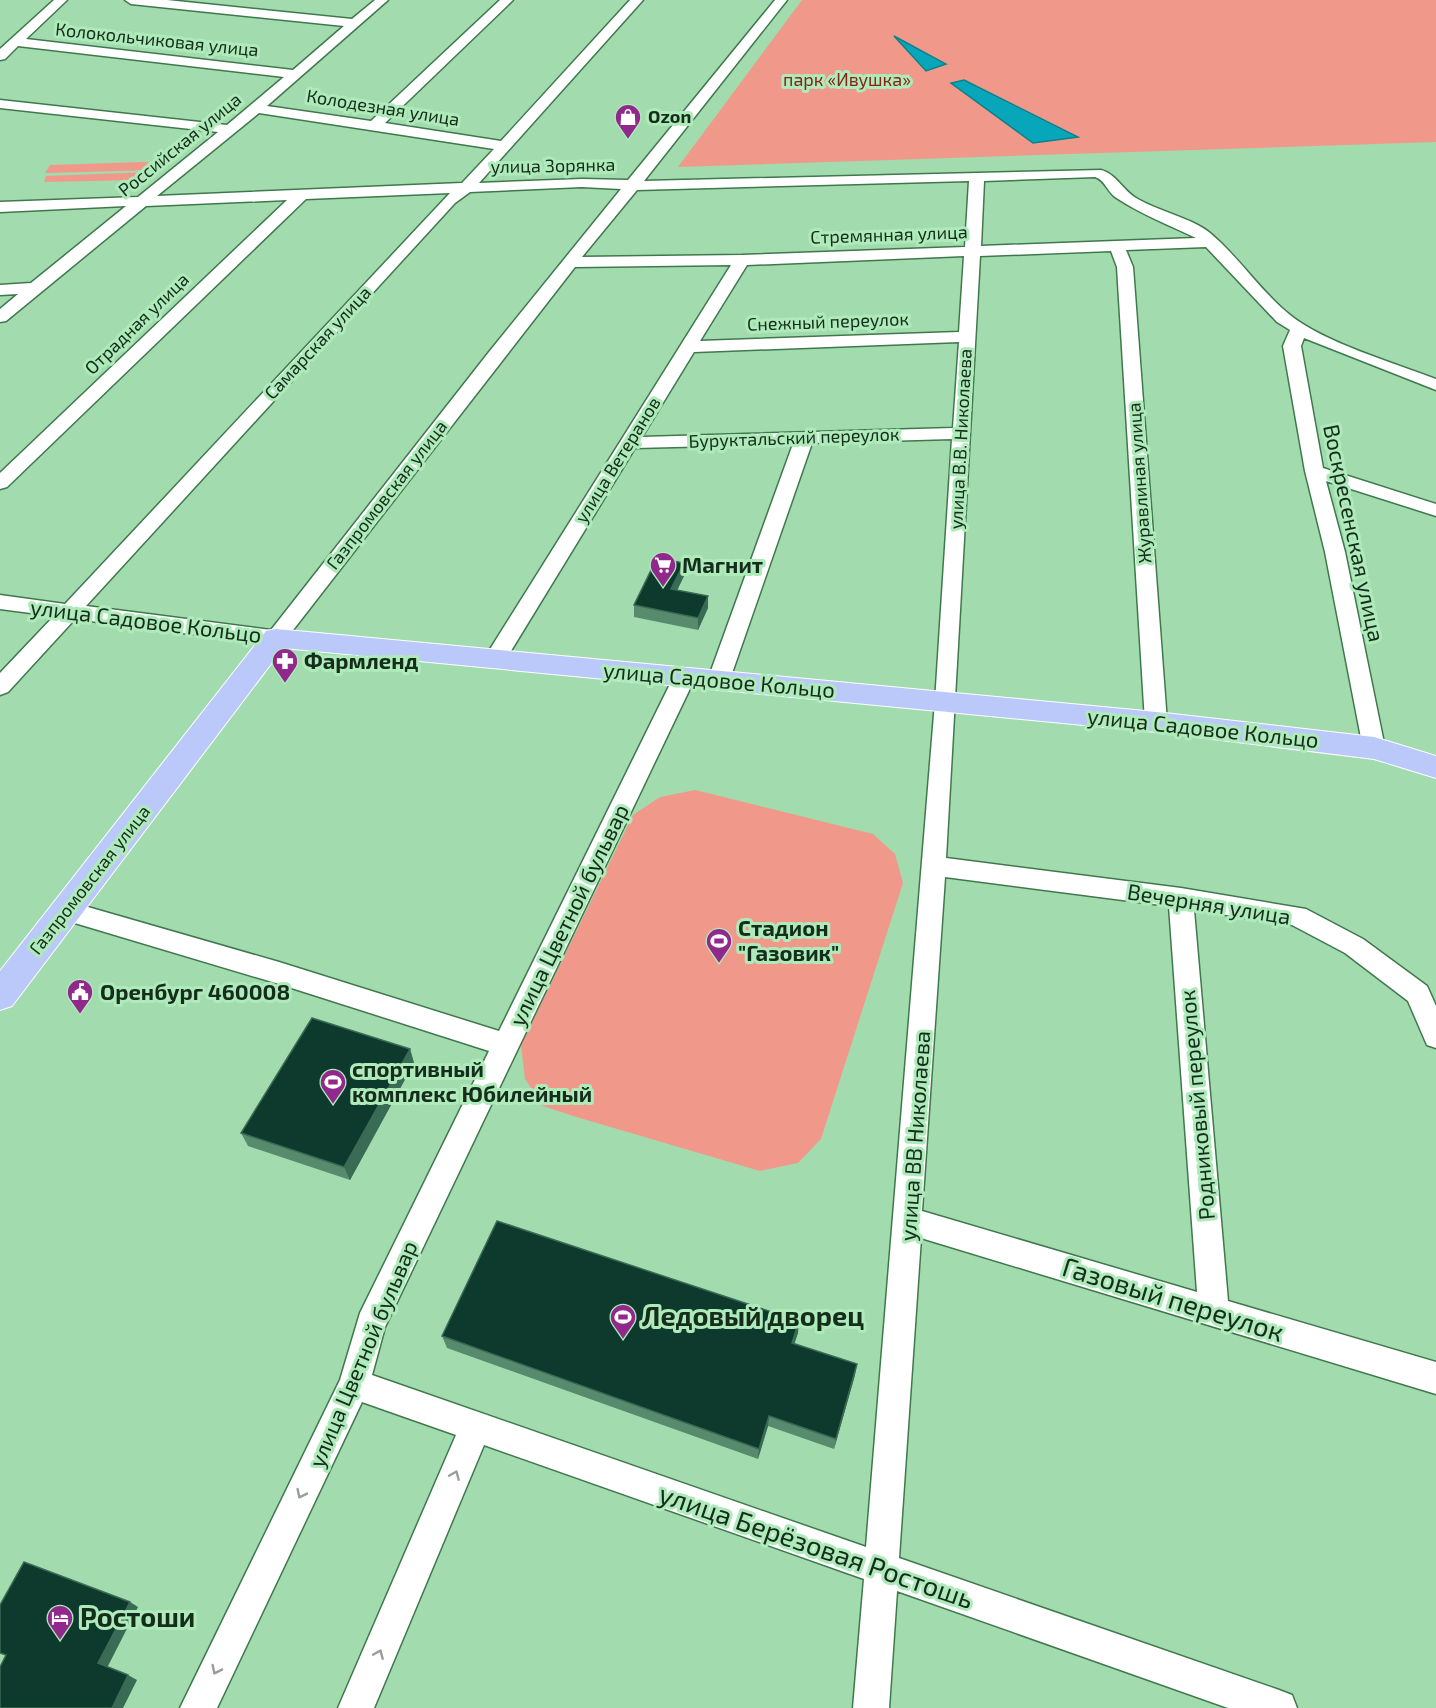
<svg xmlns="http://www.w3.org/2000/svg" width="1436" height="1708" viewBox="0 0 1436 1708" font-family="'Exo 2',sans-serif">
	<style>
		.green { fill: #f0998a }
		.water { fill: #08a6bb; stroke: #0c828b; stroke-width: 1.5 }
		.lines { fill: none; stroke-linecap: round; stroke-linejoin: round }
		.minor-casing { stroke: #40784e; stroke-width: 3 }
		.major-casing { stroke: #fff; stroke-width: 2 }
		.minor { fill: #fff; fill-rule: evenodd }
		.major { fill: #bac9fa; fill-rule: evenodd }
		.wall { fill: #588b6e }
		.shaded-wall { fill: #3a6b54 }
		.building { fill: #0d3a2d; stroke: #3a6b54; stroke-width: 1.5 }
		.oneway { stroke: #96a098 }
		.labels { text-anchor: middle; stroke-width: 6; stroke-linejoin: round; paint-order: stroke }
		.far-street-label { font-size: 18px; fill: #152d1b; stroke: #aeeaba }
		.far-park-label { font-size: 18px; fill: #872216; stroke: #aeeaba }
		.far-poi-label { font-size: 18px; font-weight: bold; fill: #152d1b; stroke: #aeeaba; text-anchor: start }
		.street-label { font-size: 22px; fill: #152d1b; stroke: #aeeaba }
		.poi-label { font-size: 22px; font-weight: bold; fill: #152d1b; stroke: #aeeaba; text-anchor: start }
		.near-street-label { font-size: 27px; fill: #152d1b; stroke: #aeeaba }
		.near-poi-label { font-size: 27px; font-weight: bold; fill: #152d1b; stroke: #aeeaba; text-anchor: start }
	</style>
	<rect width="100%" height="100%" fill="#a2dcae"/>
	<!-- green -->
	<g class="green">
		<path d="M 802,0 L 1436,0 L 1436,142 L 678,167 Z"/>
		<path d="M 143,162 L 162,164 L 155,170 L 45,173 L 50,165 Z"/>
		<path d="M 152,172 L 149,177 L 138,180 L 44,182 L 46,176 Z"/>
		<path d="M 695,790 L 873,834 L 895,854 L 903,883 L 821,1139 L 798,1163 L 760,1171 L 573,1116 L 543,1106 L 525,1079 L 521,1045 L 633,815 L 660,797 Z"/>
	</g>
	<!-- water -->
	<g class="water">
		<path d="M 894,36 L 946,64 L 926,71 Z"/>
		<path d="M 964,80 L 1078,137 L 1033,143 L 951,83 Z"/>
	</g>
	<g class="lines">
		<!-- minor casing -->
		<g class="minor-casing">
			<path id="minor" d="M 54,0 L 67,0 L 26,39 L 293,70 L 344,26 L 131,4 L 125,0 L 167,0 L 352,19 L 375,0 L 388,0 L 267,106 L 371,121 L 500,0 L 513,0 L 385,123 L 501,141 L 630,0 L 643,0 L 479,183 L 582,179 L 628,180 L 775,0 L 787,0 L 644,181 L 1101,170 C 1116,174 1122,189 1136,198 C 1157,211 1192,218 1210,233 C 1239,257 1260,291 1290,315 C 1323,342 1394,363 1436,379 L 1436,390 L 1304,338 L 1301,346 L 1323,468 L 1436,504 L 1436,516 L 1326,481 L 1345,552 L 1385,748 L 1382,754 L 1374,756 L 1366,754 L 1363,748 L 1325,552 L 1305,471 L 1283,346 L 1290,330 L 1277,322 L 1206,247 L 1126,250 L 1133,267 L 1167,722 L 1164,728 L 1156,730 L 1148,728 L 1145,722 L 1117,267 L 1111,251 L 980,256 L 946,858 L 1181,888 L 1306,909 L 1363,939 L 1427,986 L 1436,1006 L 1436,1048 L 1427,1045 L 1408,1001 L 1345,953 L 1292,925 L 1194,910 L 1228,1301 L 1436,1362 L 1436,1394 L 921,1238 L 899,1558 L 1279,1690 L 1292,1695 L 1297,1708 L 1228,1708 L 897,1591 L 889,1708 L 853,1708 L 864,1579 L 484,1445 L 374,1708 L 338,1708 L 456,1435 L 362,1402 L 217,1708 L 180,1708 L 340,1380 L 360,1313 L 489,1051 L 279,984 L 58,918 L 55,911 L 58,904 L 67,901 L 279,962 L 499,1031 L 674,676 L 677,671 L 685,668 L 693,671 L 696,676 L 385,1327 L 372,1375 L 866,1547 L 935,702 L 952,439 L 812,443 L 730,679 L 727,684 L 719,687 L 711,684 L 708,679 L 793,444 L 635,448 L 503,664 L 495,666 L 487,664 L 484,659 L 487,654 L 731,265 L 575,267 L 283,643 L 276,645 L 75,619 L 8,692 L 0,695 L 0,673 L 54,616 L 0,609 L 0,595 L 65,604 L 450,193 L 306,199 L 7,487 L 0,489 L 0,473 L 287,200 L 146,206 L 6,321 L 0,322 L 0,309 L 18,294 L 0,295 L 0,285 L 31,283 L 126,206 L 0,212 L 0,202 L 138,197 L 218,132 L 0,108 L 0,100 L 227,125 L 284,77 L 18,46 L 5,59 L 0,60 L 0,49 ZM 259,113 L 494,149 L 462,183 L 157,196 ZM 1095,177 C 1105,180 1107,191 1115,197 C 1140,214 1169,225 1196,238 L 981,246 L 984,181 ZM 969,181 L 965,247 L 742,255 L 582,257 L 637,190 ZM 582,187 L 621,189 L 489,352 L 271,630 L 86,606 L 455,203 L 470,192 ZM 964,256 L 959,332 L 700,341 L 747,265 ZM 959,342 L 953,428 L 642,437 L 694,352 ZM 945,877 L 1169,906 L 1197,1292 L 922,1211 Z"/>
		</g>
		<!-- major casing -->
		<g class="major-casing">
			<path id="major" d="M 276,629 L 1156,712 L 1374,737 L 1436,756 L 1436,778 L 1374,759 L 1156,732 L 283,648 L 12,1006 L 0,1010 L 0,971 L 266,631 Z"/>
		</g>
		<!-- minor -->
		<use href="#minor" class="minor"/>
		<!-- major -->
		<use href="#major" class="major"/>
	</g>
	<!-- wall -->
	<g class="wall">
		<path d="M 684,576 L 677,590 L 708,596 L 708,608 L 698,630 L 634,617 L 634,605 Z"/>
		<path d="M 410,1049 L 414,1063 L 350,1180 L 248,1146 L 241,1133 Z"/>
		<path d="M 798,1333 L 794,1343 L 855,1375 L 834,1449 L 768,1426 L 758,1459 L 447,1348 L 442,1336 Z"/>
	</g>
	<!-- shaded-wall -->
	<g class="shaded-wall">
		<path d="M 684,563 L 684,576 L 672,601 L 671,589 Z"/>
		<path d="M 708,596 L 708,608 L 698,630 L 698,618 Z"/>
		<path d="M 410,1049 L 414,1063 L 350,1180 L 344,1167 Z"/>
		<path d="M 799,1321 L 798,1333 L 791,1354 L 792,1343 Z"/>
		<path d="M 857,1364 L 855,1375 L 834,1449 L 836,1439 Z"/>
		<path d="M 769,1416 L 768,1426 L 758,1459 L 759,1449 Z"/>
		<path d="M 130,1602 L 138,1607 L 107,1668 L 98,1663 Z"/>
		<path d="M 128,1675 L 137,1680 L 123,1708 L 112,1708 Z"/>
	</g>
	<!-- building -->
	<g class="building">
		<path d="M 657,558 L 684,563 L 671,589 L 708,596 L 698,618 L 634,605 Z"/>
		<path d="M 312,1018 L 410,1049 L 344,1167 L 241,1133 Z"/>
		<path d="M 497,1221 L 799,1321 L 792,1343 L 857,1364 L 836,1439 L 769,1416 L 759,1449 L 442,1336 Z"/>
		<path d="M 24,1562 L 130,1602 L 98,1663 L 128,1675 L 112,1708 L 0,1708 L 0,1667 L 6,1655 L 0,1653 L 0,1605 Z"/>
	</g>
	<!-- one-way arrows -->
	<defs><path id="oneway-chevron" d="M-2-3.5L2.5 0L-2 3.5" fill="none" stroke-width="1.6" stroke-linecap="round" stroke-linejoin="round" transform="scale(1.5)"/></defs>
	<g class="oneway">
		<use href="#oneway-chevron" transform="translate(455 1475) rotate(-67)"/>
		<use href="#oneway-chevron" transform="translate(301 1494) rotate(116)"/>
		<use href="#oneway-chevron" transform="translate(379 1654) rotate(-67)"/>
		<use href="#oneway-chevron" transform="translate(216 1670) rotate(116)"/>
	</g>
	<!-- icons -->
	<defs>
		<g id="shop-pin" transform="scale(1.35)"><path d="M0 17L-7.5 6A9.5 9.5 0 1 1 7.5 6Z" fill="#91288b" stroke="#aeeaba"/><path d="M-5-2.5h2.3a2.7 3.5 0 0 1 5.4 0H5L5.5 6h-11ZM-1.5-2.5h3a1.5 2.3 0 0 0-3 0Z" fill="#fff"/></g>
		<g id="supermarket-pin" transform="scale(1.35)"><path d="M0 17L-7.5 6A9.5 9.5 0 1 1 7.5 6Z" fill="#91288b" stroke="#aeeaba"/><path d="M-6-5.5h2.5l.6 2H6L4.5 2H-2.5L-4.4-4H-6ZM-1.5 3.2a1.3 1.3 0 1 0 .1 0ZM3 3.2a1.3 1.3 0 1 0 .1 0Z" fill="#fff"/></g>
		<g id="pharmacy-pin" transform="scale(1.35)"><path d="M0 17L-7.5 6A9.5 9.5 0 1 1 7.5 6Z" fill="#91288b" stroke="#aeeaba"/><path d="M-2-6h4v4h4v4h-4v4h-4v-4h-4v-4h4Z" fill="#fff"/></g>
		<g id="stadium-pin" transform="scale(1.35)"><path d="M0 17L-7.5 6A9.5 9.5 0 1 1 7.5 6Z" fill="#91288b" stroke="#aeeaba"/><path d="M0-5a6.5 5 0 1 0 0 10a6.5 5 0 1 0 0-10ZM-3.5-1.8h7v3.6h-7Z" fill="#fff"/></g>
		<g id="civic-pin" transform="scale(1.35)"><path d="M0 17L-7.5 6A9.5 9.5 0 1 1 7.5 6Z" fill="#91288b" stroke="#aeeaba"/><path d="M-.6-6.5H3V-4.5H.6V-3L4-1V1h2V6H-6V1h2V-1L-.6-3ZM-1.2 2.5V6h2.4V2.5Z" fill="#fff"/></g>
		<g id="hotel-pin" transform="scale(1.35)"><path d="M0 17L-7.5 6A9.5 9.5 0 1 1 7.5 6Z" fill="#91288b" stroke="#aeeaba"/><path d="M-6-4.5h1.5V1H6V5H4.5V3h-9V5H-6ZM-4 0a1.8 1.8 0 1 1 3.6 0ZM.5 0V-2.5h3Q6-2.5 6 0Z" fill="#fff"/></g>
	</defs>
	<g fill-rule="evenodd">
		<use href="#shop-pin" x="628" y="117"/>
		<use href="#supermarket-pin" x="663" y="565"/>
		<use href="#pharmacy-pin" x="285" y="661"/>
		<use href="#stadium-pin" x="719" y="941"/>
		<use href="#civic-pin" x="80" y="992"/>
		<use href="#stadium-pin" x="333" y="1082"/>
		<use href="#stadium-pin" x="623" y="1317"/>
		<use href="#hotel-pin" x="60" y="1618"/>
	</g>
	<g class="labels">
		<!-- far-street labels -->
		<g class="far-street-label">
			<text transform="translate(157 40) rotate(6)" y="6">Колокольчиковая улица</text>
			<text transform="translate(383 108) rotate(9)" y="6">Колодезная улица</text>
			<text transform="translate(180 145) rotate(-39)" y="6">Российская улица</text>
			<text transform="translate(553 166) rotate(-1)" y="6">улица Зорянка</text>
			<text transform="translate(889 235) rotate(-2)" y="6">Стремянная улица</text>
			<text transform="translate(828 322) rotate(-2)" y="6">Снежный переулок</text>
			<text transform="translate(137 324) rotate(-44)" y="6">Отрадная улица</text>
			<text transform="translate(318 343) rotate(-47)" y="6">Самарская улица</text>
			<text transform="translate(794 438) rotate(-2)" y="6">Буруктальский переулок</text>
			<text transform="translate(961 439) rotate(-87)" y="6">улица В.В. Николаева</text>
			<text transform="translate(618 460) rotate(-58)" y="6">улица Ветеранов</text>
			<text transform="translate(1140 483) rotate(-94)" y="6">Журавлиная улица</text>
			<text transform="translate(387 495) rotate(-52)" y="6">Газпромовская улица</text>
			<text transform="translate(90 880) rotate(-52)" y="6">Газпромовская улица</text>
		</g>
		<!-- far-park labels -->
		<g class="far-park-label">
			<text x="847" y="86">парк «Ивушка»</text>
		</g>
		<!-- far-poi labels -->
		<g class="far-poi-label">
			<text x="648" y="123">Ozon</text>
		</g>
		<!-- street labels -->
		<g class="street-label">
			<text transform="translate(1354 533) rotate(78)" y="8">Воскресенская улица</text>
			<text transform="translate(146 621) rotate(7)" y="8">улица Садовое Кольцо</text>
			<text transform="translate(719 680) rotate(5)" y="8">улица Садовое Кольцо</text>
			<text transform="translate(1203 728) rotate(6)" y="8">улица Садовое Кольцо</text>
			<text transform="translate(1209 904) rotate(9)" y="8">Вечерняя улица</text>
			<text transform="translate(569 915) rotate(-64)" y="8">улица Цветной бульвар</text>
			<text transform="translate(1197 1105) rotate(-95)" y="8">Родниковый переулок</text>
			<text transform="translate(915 1136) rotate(-86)" y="8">улица ВВ Николаева</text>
			<text transform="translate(363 1354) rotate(-67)" y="8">улица Цветной бульвар</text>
		</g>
		<!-- poi labels -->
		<g class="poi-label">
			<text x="682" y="573">Магнит</text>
			<text x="304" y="669">Фармленд</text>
			<text x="738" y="936">Стадион<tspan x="738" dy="25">"Газовик"</tspan></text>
			<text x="100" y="1000">Оренбург 460008</text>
			<text x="352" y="1077">спортивный<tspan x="352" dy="25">комплекс Юбилейный</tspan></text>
		</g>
		<!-- near-street labels -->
		<g class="near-street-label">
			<text transform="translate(1173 1300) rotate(17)" y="9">Газовый переулок</text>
			<text transform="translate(816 1547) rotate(19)" y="9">улица Берёзовая Ростошь</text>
		</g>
		<!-- near-poi labels -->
		<g class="near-poi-label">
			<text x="642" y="1326">Ледовый дворец</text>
			<text x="80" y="1627">Ростоши</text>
		</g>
	</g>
</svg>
